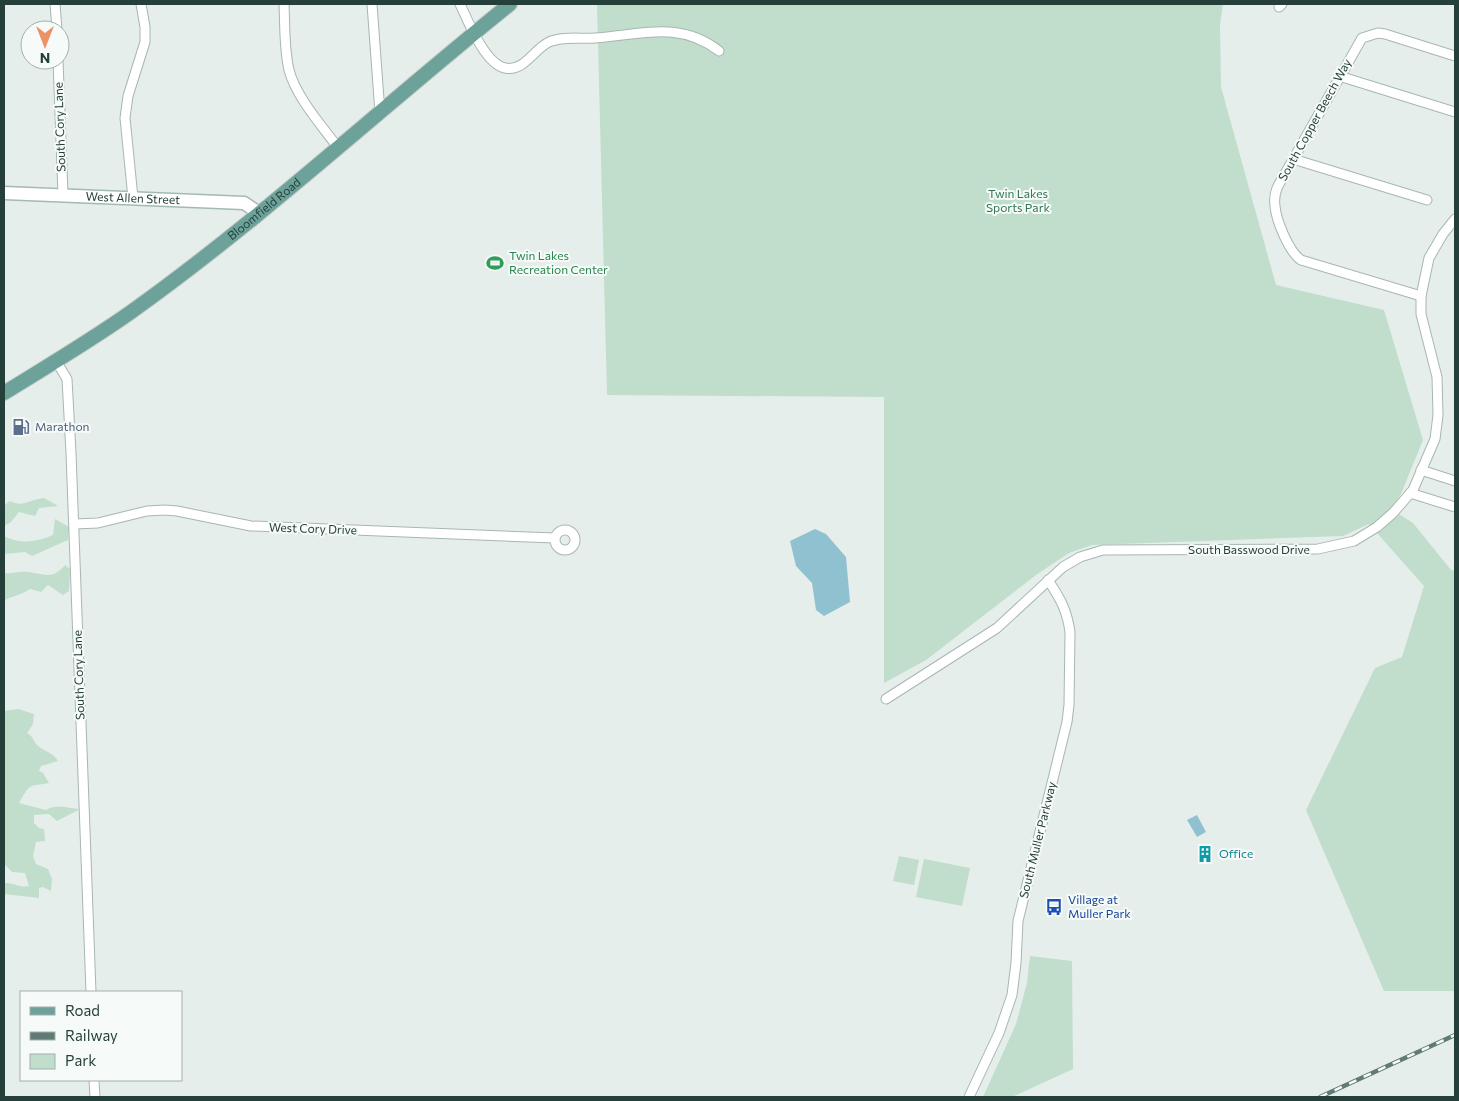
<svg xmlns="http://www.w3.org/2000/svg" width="1459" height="1101" viewBox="0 0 1459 1101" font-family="Commissioner,sans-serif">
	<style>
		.green { fill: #c0decb }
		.water { fill: #90c1d0 }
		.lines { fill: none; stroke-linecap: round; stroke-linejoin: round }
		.street-casing { stroke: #a8b6b3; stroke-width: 11 }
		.secondary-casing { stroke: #a4b9b4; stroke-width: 15 }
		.primary-casing { stroke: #c2cac8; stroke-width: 16 }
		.street { stroke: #fff; stroke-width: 9 }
		.secondary { stroke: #fff; stroke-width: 12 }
		.primary { stroke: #6ca299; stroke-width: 14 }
		.rail-casing { stroke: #607b76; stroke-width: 4.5 }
		.rail { stroke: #f6faf9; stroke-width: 2.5; stroke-dasharray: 8; stroke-linecap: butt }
		.labels { text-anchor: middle; stroke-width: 4; stroke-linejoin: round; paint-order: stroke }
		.street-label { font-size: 12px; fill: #25403b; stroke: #f6faf9 }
		.park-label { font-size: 12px; fill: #307651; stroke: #f6faf9 }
		.leisure-label { font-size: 12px; fill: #27864d; stroke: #f6faf9; text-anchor: start }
		.service-label { font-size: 12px; fill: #4e5e75; stroke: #f6faf9; text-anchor: start }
		.culture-label { font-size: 12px; fill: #0d838f; stroke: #f6faf9; text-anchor: start }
		.transit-label { font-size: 12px; fill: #164399; stroke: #f6faf9; text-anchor: start }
	</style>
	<rect width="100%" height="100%" fill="#e6eeeb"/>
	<!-- green -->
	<g class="green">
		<path d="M 597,4 L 1223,4 L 1220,25 L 1221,87 L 1276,285 L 1384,310 L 1423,440 L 1401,494 L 1391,509 L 1413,523 L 1451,570 L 1455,571 L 1455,991 L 1384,991 L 1306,810 L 1375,668 L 1402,657 L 1424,586 L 1369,524 L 1343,536 L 1092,545 L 1069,553 L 1036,575 L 926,660 L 884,683 L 884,397 L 607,395 Z"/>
		<path d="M 44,498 L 58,506 L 39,508 L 35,516 L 19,512 L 11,522 L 4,526 L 4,505 L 10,501 C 23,508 31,499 44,498 Z"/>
		<path d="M 55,519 L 69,527 L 68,540 L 32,556 L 25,552 L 4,554 L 4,536 C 21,545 36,542 53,535 Z"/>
		<path d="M 65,565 L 70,569 L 69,591 L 63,595 L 48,585 L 41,592 L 30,589 C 20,596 13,595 4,601 L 4,573 C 12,574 20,571 28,572 C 44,574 53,580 65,565 Z"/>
		<path d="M 18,709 L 34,714 L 33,724 L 27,733 C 33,736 33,741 38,746 C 45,752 53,752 58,761 L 41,766 L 39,771 L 43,773 L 49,783 C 27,787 31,783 19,803 L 46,810 C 58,803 68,809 80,809 L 57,821 L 49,814 L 34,815 L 34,823 L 39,828 L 44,829 L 45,841 L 36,842 L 33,856 L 36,864 L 48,869 L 52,879 L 51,891 L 43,887 L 39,888 L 39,898 L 4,894 L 4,883 C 13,882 20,888 29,886 L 25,873 L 12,872 L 4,864 L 4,711 Z"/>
		<path d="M 899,856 L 919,860 L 914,885 L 893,881 Z"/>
		<path d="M 924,859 L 970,868 L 962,906 L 916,897 Z"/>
		<path d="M 1030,956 L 1072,961 L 1073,1069 L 1012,1097 L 983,1097 L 1016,1024 L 1027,983 Z"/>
	</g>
	<!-- water -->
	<g class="water">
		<path d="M 815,529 L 826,534 L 846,557 L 850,602 L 824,616 L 816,610 L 812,583 L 796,566 L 790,541 Z"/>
		<path d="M 1197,815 L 1206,832 L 1197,837 L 1187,820 Z"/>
	</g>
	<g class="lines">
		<!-- street casing -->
		<g class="street-casing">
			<g id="street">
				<path d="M 55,4 L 57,30"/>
				<path d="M 284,4 C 285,25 284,49 289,70 C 296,97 322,126 339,149"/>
				<path d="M 372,4 L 380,113"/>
				<path d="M 460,4 C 468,21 485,64 505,68 C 524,72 534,49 549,42 C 562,36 581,39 595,38 C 641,35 679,20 719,51"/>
				<path d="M 1279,7 L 1282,4"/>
				<path d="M 58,60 L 63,195"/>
				<path d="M 1339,76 L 1455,112"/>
				<path d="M 1293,159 L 1427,200"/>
				<path d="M 133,198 L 125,118 L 128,96 L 145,42 L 145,27 L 141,4"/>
				<path d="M 1421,296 L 1301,260 C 1289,252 1276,220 1275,206 C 1274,199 1275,192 1278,186 L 1362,38 L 1378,33 L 1385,34 L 1455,56"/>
				<path d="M 56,361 L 67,379 L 71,453 L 91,992"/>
				<path d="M 1421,470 L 1455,481"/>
				<path d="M 1410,493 L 1455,507"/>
				<path d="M 74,524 L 98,523 L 147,511 L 165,510 L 177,511 L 251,526 L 555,538"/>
				<circle cx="565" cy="540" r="10"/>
				<path d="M 886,699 L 997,628 L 1063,567 L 1080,557 L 1103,550 L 1318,549 L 1354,541 L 1377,527 L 1393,513 L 1413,490 L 1435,439 L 1438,415 L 1437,377 L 1421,314 L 1421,296 L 1429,258 L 1443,234 L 1455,219"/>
				<path d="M 94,1080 L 95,1097"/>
				<path d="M 969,1097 L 999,1033 L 1012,995 L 1016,963 L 1018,921 L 1067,722 L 1069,705 L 1070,632 C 1067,610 1060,598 1048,580"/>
			</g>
		</g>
		<!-- secondary casing -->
		<g class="secondary-casing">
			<g id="secondary">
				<path id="s1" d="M 4,193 L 244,203 L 259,213"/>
			</g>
		</g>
		<!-- primary casing -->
		<g class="primary-casing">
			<g id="primary">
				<path id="s2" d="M 4,393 C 46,367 90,341 131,312 C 264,217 383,106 510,4"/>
			</g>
		</g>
		<!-- street -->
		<use href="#street" class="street"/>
		<!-- secondary -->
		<use href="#secondary" class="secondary"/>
		<!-- primary -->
		<use href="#primary" class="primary"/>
		<!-- rail casing -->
		<g class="rail-casing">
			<path id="rail" d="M 1320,1097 L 1455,1035"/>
		</g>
		<!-- rail -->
		<use href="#rail" class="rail"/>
	</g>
	<!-- icons -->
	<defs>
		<g id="stadium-bare" transform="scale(1.35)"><path d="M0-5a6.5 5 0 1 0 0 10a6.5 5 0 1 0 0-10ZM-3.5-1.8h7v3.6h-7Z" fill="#2e9e5b" stroke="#f6faf9" stroke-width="2.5" paint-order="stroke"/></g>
		<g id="fuel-bare" transform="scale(1.35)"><path d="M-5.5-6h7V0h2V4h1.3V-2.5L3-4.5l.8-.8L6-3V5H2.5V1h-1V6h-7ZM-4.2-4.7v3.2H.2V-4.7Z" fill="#5c6f8a" stroke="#f6faf9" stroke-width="2.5" paint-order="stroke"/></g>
		<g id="building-bare" transform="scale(1.35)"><path d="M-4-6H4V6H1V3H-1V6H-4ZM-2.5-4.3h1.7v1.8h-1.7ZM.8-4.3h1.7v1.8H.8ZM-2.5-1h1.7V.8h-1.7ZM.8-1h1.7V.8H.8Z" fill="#0f9aa8" stroke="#f6faf9" stroke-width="2.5" paint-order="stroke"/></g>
		<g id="bus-bare" transform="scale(1.35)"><path d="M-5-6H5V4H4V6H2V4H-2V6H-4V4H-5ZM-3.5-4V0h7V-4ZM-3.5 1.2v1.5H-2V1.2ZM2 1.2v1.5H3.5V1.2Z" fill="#1a4fb4" stroke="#f6faf9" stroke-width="2.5" paint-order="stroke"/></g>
	</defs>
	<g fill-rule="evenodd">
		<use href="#stadium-bare" x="495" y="263"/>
		<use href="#fuel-bare" x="21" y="427"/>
		<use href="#building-bare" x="1205" y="854"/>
		<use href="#bus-bare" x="1054" y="907"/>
	</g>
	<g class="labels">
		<!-- street labels -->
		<g class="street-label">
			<text transform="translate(1315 120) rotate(-61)" y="4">South Copper Beech Way</text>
			<text transform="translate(60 127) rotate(-92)" y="4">South Cory Lane</text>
			<text dy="4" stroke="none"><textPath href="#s1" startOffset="129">West Allen Street</textPath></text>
			<text dy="4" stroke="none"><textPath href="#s2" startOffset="319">Bloomfield Road</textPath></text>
			<text transform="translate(313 529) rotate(2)" y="4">West Cory Drive</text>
			<text x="1249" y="554">South Basswood Drive</text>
			<text transform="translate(79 675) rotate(-92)" y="4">South Cory Lane</text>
			<text transform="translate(1038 840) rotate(-76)" y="4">South Muller Parkway</text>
		</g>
		<!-- park labels -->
		<g class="park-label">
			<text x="1018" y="198">Twin Lakes<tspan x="1018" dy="14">Sports Park</tspan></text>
		</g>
		<!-- leisure labels -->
		<g class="leisure-label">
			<text x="509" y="260">Twin Lakes<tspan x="509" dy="14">Recreation Center</tspan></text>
		</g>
		<!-- service labels -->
		<g class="service-label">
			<text x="35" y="431">Marathon</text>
		</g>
		<!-- culture labels -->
		<g class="culture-label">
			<text x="1219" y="858">Office</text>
		</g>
		<!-- transit labels -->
		<g class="transit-label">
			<text x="1068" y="904">Village at<tspan x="1068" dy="14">Muller Park</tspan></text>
		</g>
	</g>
	<!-- border -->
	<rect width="1459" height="1101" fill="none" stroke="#25403b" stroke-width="10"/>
	<!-- legend -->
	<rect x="20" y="991" width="162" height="90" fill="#f6faf9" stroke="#a2b0ad"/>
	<rect x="30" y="1007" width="25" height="8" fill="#6ca299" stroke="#a2b0ad"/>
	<text x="65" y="1016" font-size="15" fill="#25403b">Road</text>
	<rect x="30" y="1032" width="25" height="8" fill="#607b76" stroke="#a2b0ad"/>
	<text x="65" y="1041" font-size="15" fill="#25403b">Railway</text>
	<rect x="30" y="1054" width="25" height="15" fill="#c0decb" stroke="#a2b0ad"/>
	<text x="65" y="1066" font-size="15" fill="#25403b">Park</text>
	<!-- north arrow -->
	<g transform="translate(45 45) rotate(180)"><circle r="24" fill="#f6faf9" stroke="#a2b0ad"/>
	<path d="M0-4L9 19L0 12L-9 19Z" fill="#ed9265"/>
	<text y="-8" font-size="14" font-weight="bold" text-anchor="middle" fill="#25403b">N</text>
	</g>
</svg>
